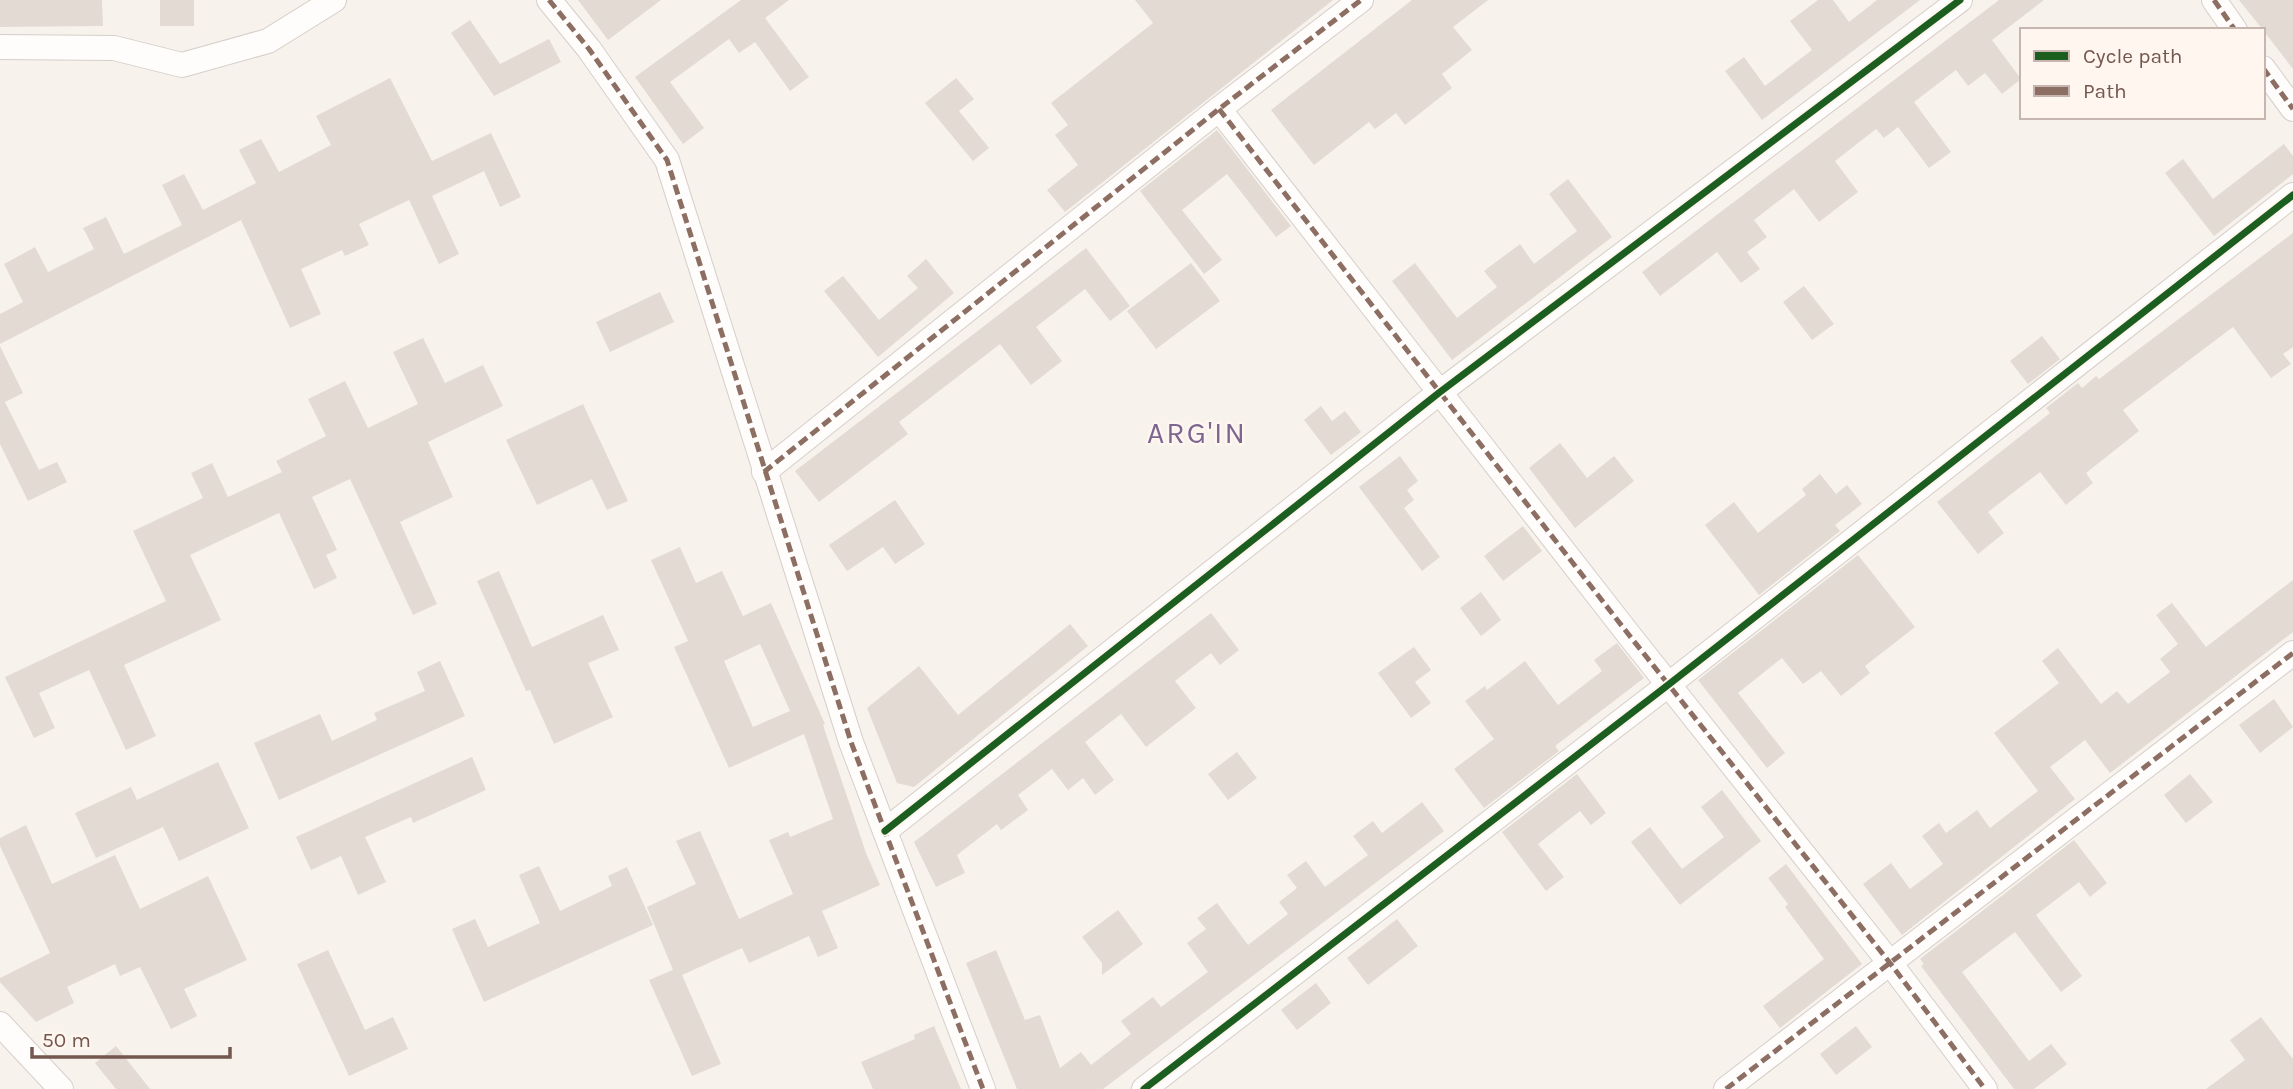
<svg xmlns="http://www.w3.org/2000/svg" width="2293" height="1089" viewBox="0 0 2293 1089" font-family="Karla,sans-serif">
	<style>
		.building { fill: #e3dad4; fill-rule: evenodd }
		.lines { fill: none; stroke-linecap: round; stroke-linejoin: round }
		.street-casing { stroke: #d6cec9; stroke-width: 26 }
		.street { stroke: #fefdfc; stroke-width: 24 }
		.quiet { stroke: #8d6e63; stroke-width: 5; stroke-dasharray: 10 5; stroke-linecap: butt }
		.cycleway-casing { stroke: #fef6ef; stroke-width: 11 }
		.cycleway { stroke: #1b5e20; stroke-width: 7 }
		.labels { text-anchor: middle; stroke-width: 5; stroke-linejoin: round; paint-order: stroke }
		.quarter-label { font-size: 30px; letter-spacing: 2px; fill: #7c6690; stroke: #fef6ef }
	</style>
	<rect width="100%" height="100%" fill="#f7f2ec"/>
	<!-- building -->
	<g class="building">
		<path d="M 0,0 L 102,0 L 103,26 L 0,27 Z"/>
		<rect x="160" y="0" width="34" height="26"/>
		<path d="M 578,0 L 661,0 L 608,40 Z"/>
		<path d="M 741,0 L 789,0 L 765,18 L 809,77 L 790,91 L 755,42 L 739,53 L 729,39 L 670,82 L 704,128 L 683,144 L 635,77 Z"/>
		<path d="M 1135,0 L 1333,0 L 1065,212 L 1047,190 L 1078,165 L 1055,135 L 1068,125 L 1051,103 L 1153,23 Z"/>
		<path d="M 1412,0 L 1488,0 L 1453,27 L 1472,50 L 1442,74 L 1452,88 L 1405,125 L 1396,113 L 1375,129 L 1369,122 L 1314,165 L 1271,110 Z"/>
		<path d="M 1818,0 L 1833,0 L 1849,22 L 1877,0 L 1920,0 L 1762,120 L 1725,71 L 1744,57 L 1765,86 L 1812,50 L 1790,21 Z"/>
		<path d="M 1999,0 L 2044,0 L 1992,40 L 2021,79 L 2002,94 L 1985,73 L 1968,86 L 1956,70 L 1914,102 L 1951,152 L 1929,168 L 1898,127 L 1884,138 L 1876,129 L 1835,161 L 1858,192 L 1819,222 L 1794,189 L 1754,220 L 1767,237 L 1747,252 L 1760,269 L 1741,283 L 1717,252 L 1660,296 L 1642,272 Z"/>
		<path d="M 2239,0 L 2293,0 L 2293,69 L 2263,30 Z"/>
		<path d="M 470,20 L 500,64 L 549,39 L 561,62 L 494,96 L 451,33 Z"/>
		<path d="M 390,78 L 432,161 L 491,133 L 521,197 L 500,207 L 484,171 L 432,196 L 459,254 L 439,264 L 409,200 L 359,224 L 369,245 L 345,256 L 342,250 L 301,269 L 321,314 L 290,328 L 241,220 L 0,344 L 0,314 L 23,302 L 4,264 L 35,247 L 48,272 L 94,249 L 83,228 L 106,217 L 124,254 L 182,225 L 162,185 L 184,174 L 203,210 L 256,183 L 239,150 L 261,139 L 279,172 L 331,145 L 316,116 Z"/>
		<path d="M 956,78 L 974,99 L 959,111 L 989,148 L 973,161 L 925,103 Z"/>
		<path d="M 1217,130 L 1291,226 L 1276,237 L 1227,174 L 1182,210 L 1222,260 L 1204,274 L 1140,191 Z"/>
		<path d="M 2284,144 L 2293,156 L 2293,174 L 2214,236 L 2165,173 L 2183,159 L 2213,199 Z"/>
		<path d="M 1568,179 L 1612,237 L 1452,360 L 1392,281 L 1415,263 L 1457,318 L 1497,287 L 1484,271 L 1520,244 L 1534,264 L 1577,231 L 1549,194 Z"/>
		<path d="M 2293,233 L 2293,347 L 2283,354 L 2291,364 L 2271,378 L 2233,327 L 2123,410 L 2139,431 L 2086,473 L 2093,483 L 2066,505 L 2040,472 L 1988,512 L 2004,533 L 1978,554 L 1937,502 L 2050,413 L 2046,408 L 2078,383 L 2082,388 L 2096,376 L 2099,379 Z"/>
		<path d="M 1086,248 L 1130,306 L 1110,321 L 1085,289 L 1036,327 L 1062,361 L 1031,385 L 1000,344 L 899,422 L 908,434 L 819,502 L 795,471 Z"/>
		<path d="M 926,259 L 954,293 L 878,357 L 824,291 L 843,276 L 879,320 L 918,288 L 907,276 Z"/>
		<path d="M 1191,263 L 1220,301 L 1156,349 L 1127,311 Z"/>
		<path d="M 1804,286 L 1834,324 L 1812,340 L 1783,302 Z"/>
		<path d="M 660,292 L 674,322 L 610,352 L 596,322 Z"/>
		<path d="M 2042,336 L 2060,359 L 2028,384 L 2010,361 Z"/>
		<path d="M 423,338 L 445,383 L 483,365 L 503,406 L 428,442 L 453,497 L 400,522 L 437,604 L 413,615 L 350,479 L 312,497 L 337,550 L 326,555 L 337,578 L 314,589 L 279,513 L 190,555 L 221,620 L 124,665 L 156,736 L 126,750 L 89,670 L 39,693 L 55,728 L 34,738 L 5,677 L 166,601 L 133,531 L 203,498 L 191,473 L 212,463 L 228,497 L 282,472 L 276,461 L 326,436 L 308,399 L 345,381 L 368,428 L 418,404 L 393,352 Z"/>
		<path d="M 0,346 L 23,393 L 5,402 L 39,470 L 57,462 L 67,482 L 28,501 L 0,444 Z"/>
		<path d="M 583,404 L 628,501 L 607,510 L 592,479 L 537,505 L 506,440 Z"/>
		<path d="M 1321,406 L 1332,421 L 1345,411 L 1361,432 L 1331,455 L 1304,420 Z"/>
		<path d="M 1560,443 L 1587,478 L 1614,456 L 1634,481 L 1575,528 L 1529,468 Z"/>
		<path d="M 1400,456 L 1418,481 L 1407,490 L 1414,500 L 1404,508 L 1440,557 L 1422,571 L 1359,487 Z"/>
		<path d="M 1820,474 L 1836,494 L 1847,485 L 1862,504 L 1835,525 L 1840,531 L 1759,595 L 1705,525 L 1734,502 L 1758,533 L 1806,495 L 1802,489 Z"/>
		<path d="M 895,500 L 925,544 L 895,564 L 883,547 L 847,571 L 829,545 Z"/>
		<path d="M 1523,526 L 1542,551 L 1503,581 L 1484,556 Z"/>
		<path d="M 680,547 L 696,583 L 722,571 L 743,616 L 771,603 L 825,724 L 823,725 L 866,853 L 880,885 L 822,911 L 838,948 L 818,957 L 809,936 L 749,963 L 742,948 L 682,975 L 721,1064 L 692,1076 L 649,980 L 673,970 L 647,907 L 696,884 L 676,841 L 700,831 L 739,919 L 793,894 L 769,840 L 788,832 L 790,837 L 833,819 L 804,734 L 729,768 L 674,647 L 688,641 L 651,560 ZM 760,644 L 790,711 L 753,727 L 724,661 Z"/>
		<path d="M 1858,555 L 1915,627 L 1865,666 L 1870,673 L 1841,696 L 1821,671 L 1803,684 L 1782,658 L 1738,693 L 1785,753 L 1767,768 L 1698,680 Z"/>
		<path d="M 499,571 L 532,647 L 603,615 L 619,650 L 588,663 L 613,717 L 554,744 L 530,690 L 526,691 L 477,581 Z"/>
		<path d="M 2293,580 L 2293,632 L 2110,773 L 2085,740 L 2050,767 L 2075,799 L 1902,935 L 1863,884 L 1891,863 L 1910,889 L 1943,864 L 1922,836 L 1939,823 L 1946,833 L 1977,810 L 1990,828 L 2038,791 L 1994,733 L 2059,683 L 2042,661 L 2058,648 L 2101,704 L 2117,691 L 2128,704 L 2170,672 L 2160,659 L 2178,644 L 2156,615 L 2172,603 L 2206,647 Z"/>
		<path d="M 1481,592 L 1501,620 L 1481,636 L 1460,608 Z"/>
		<path d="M 1211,613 L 1239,650 L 1220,665 L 1211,653 L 1175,681 L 1196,708 L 1146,747 L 1121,714 L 1085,742 L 1114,780 L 1095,795 L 1083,778 L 1068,790 L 1052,769 L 1018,795 L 1028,810 L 1001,830 L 997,824 L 957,855 L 965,873 L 936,887 L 914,842 Z"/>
		<path d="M 1070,624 L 1088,646 L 914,787 L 897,783 L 867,708 L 919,666 L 958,715 Z"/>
		<path d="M 1617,643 L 1644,678 L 1555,746 L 1559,751 L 1484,808 L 1454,769 L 1494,739 L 1465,701 L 1485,686 L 1487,690 L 1525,661 L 1558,705 L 1602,671 L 1594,660 Z"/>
		<path d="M 1414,647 L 1431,670 L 1415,682 L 1431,703 L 1411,718 L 1378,673 Z"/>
		<path d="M 440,661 L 465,716 L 279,800 L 254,743 L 320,714 L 332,741 L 377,720 L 374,713 L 425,691 L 417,672 Z"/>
		<path d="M 2274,699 L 2293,727 L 2260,753 L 2239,725 Z"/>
		<path d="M 1237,752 L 1257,778 L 1228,800 L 1208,774 Z"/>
		<path d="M 472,757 L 486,790 L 413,823 L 411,817 L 365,837 L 386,882 L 358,895 L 341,856 L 311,870 L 296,837 Z"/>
		<path d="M 218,762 L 249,828 L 179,861 L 163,827 L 96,858 L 75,813 L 131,787 L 137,800 Z"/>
		<path d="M 1577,774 L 1606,813 L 1591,825 L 1580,811 L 1538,844 L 1564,877 L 1546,891 L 1502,832 Z"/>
		<path d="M 2190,774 L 2213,802 L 2186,823 L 2164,795 Z"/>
		<path d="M 1722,790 L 1761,841 L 1680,905 L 1631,842 L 1650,827 L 1682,869 L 1724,837 L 1701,807 Z"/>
		<path d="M 1422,802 L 1444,831 L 1103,1089 L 1017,1089 L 966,963 L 996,950 L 1025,1020 L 1040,1015 L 1060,1068 L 1081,1052 L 1091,1065 L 1131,1034 L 1121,1021 L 1153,997 L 1161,1007 L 1208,972 L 1187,943 L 1206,929 L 1197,918 L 1217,903 L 1248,945 L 1288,914 L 1279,902 L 1297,888 L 1287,875 L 1306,861 L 1325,887 L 1368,855 L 1353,836 L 1373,821 L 1382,833 Z"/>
		<path d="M 26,825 L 52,884 L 115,855 L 140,909 L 208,876 L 247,960 L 184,989 L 197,1016 L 171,1029 L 140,967 L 120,976 L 115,964 L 67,987 L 74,1003 L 36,1022 L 0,982 L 0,978 L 50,953 L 0,846 L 0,838 Z"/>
		<path d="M 2074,840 L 2107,883 L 2090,897 L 2079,882 L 2036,915 L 2082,976 L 2061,992 L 2015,932 L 1962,972 L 2029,1061 L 2051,1044 L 2067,1064 L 2034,1089 L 2014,1089 L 1921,966 L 1924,964 L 1920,959 Z"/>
		<path d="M 1786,864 L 1862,964 L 1780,1028 L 1763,1006 L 1824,959 L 1785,907 L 1788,904 L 1768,878 Z"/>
		<path d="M 539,866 L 560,911 L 612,886 L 608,876 L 627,867 L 653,925 L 484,1002 L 452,929 L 475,919 L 488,947 L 540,923 L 519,875 Z"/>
		<path d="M 1118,910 L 1143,944 L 1102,975 L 1102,963 L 1082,937 Z"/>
		<path d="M 1397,919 L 1418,946 L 1368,985 L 1347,958 Z"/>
		<path d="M 328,950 L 365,1030 L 393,1017 L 408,1049 L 349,1076 L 297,964 Z"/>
		<path d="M 1316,983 L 1331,1003 L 1297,1030 L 1281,1010 Z"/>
		<path d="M 2261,1017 L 2293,1059 L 2293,1089 L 2206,1089 L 2245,1060 L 2230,1040 Z"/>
		<path d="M 934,1026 L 961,1089 L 873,1089 L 861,1062 L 915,1039 L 914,1035 Z"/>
		<path d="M 1856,1026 L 1872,1047 L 1836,1075 L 1820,1054 Z"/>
		<path d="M 116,1046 L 150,1089 L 116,1089 L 95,1063 Z"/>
	</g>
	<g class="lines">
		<!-- street casing -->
		<g class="street-casing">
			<g id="street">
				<path d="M 549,0 L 589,49 L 667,160 L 851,742 L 983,1089"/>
				<path d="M 2214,0 L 2235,30"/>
				<path d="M 0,47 L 114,48 L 182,65 L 268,41 L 334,0"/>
				<path d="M 2263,68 L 2293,109"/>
				<path d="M 1219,109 L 1629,635 L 1890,963 L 1985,1089"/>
				<path d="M 764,472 L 1219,109 L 1361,0"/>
				<path d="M 885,831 L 1440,392 L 1960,0"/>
				<path d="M 0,1024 L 61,1089"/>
				<path d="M 1144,1089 L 1668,685 L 2293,195"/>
				<path d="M 1726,1089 L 2293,653"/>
			</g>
		</g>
		<!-- street -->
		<use href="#street" class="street"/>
		<!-- quiet -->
		<g class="quiet">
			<path d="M 549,0 L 589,49 L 667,160 L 851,742 L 983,1089"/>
			<path d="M 2214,0 L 2235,30"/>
			<path d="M 2263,68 L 2293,109"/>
			<path d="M 1219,109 L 1629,635 L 1890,963 L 1985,1089"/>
			<path d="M 764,472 L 1219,109 L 1361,0"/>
			<path d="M 1726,1089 L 2293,653"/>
		</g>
		<!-- cycleway casing -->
		<g class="cycleway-casing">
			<g id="cycleway">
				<path d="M 885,831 L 1440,392 L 1960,0"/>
				<path d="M 1144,1089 L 1668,685 L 2293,195"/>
			</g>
		</g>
		<!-- cycleway -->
		<use href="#cycleway" class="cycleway"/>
	</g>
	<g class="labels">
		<!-- quarter labels -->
		<g class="quarter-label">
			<text x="1197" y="443">ARG'IN</text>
		</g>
	</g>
	<!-- legend -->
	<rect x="2020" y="28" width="245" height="91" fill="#fef6ef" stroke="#c7b6af" stroke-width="2"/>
	<rect x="2034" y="51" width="35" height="10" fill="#1b5e20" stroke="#c7b6af" stroke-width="2"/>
	<text x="2083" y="63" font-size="21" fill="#74574e">Cycle path</text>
	<rect x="2034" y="86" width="35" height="10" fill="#8d6e63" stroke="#c7b6af" stroke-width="2"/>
	<text x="2083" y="98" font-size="21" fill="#74574e">Path</text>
	<!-- scale -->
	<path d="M32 1047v10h198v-10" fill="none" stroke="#74574e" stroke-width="3.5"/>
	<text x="42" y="1047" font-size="21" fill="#74574e" stroke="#fef6ef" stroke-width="5" paint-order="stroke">50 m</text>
</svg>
